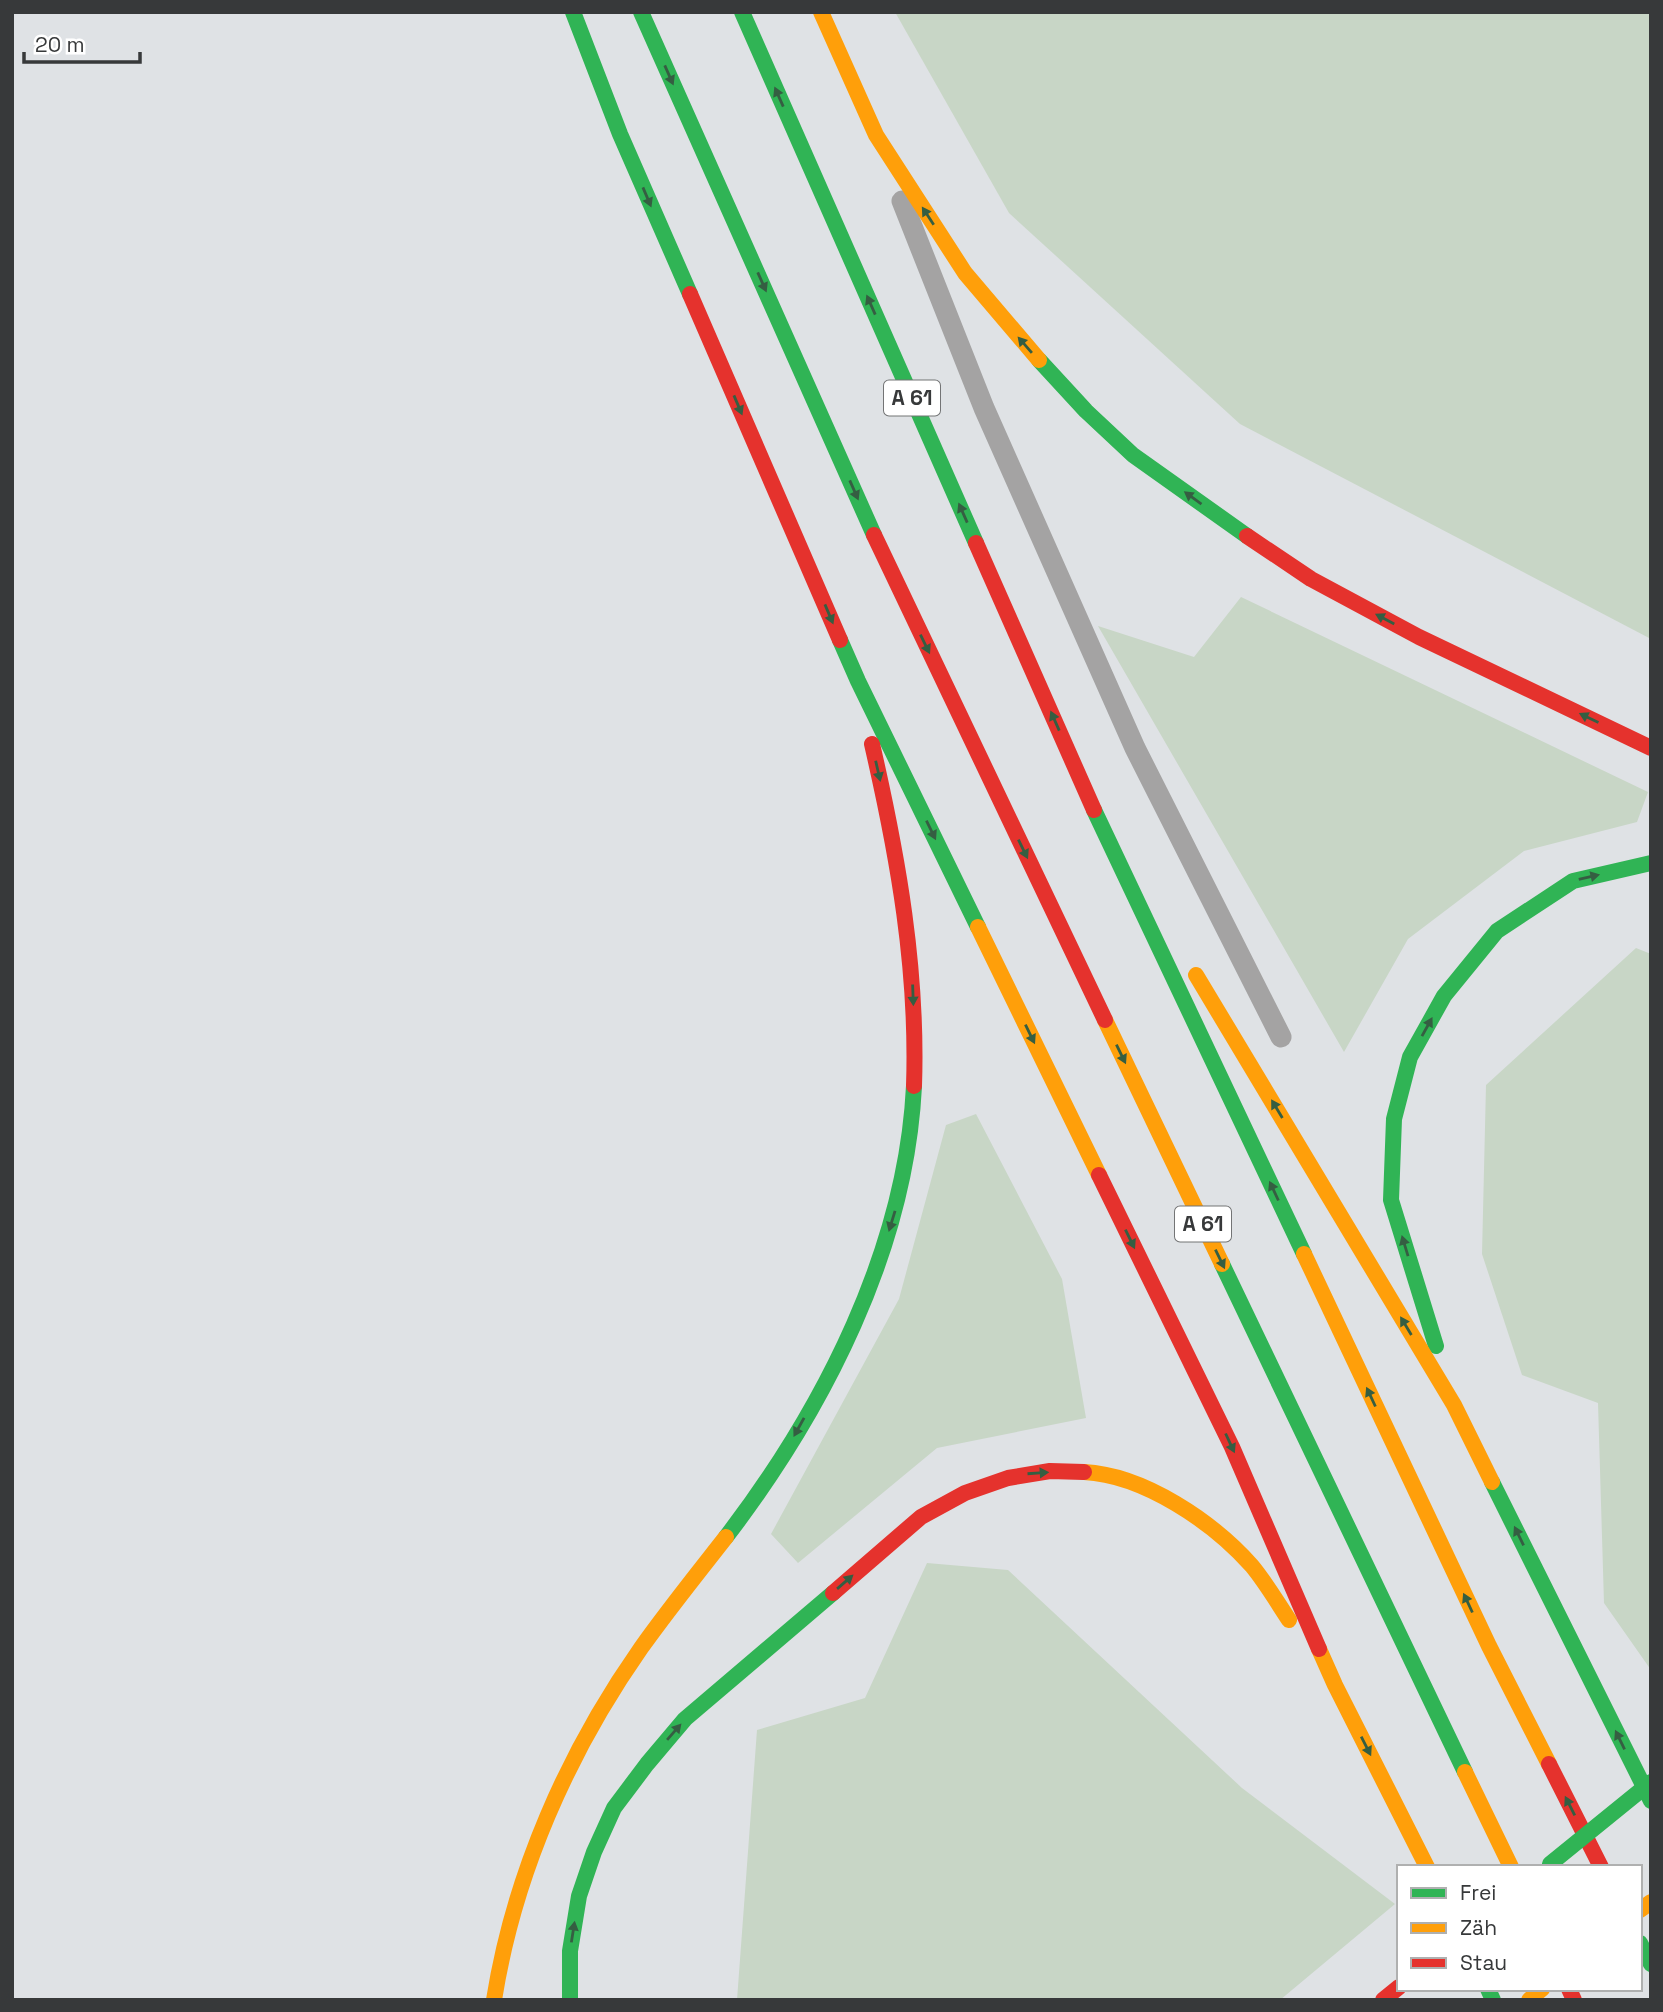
<svg xmlns="http://www.w3.org/2000/svg" width="1663" height="2012" viewBox="0 0 1663 2012" font-family="'Space Grotesk',sans-serif">
	<style>
		.green { fill: #c8d6c6 }
		.lines { fill: none; stroke-linecap: round; stroke-linejoin: round }
		.lane { stroke: #a4a3a3; stroke-width: 21 }
		.fast { stroke: #30b455; stroke-width: 16 }
		.slow { stroke: #ff9f0a; stroke-width: 16 }
		.jam { stroke: #e5322d; stroke-width: 16 }
		.fast-bridge { stroke: #30b455; stroke-width: 16 }
		.oneway { fill: #355e42 }
		.labels { text-anchor: middle; stroke-width: 6; stroke-linejoin: round; paint-order: stroke }
		.shield { fill: #fff; stroke: #737475; stroke-width: 2 }
		.shield-label { font-size: 21px; font-weight: bold; fill: #37393a }
	</style>
	<rect width="100%" height="100%" fill="#dfe2e5"/>
	<!-- green -->
	<g class="green">
		<path d="M 895,12 L 1651,12 L 1651,639 L 1240,424 L 1009,213 Z"/>
		<path d="M 1241,597 L 1648,792 L 1637,822 L 1524,851 L 1408,939 L 1344,1052 L 1098,626 L 1194,657 Z"/>
		<path d="M 1636,948 L 1651,954 L 1651,1670 L 1604,1603 L 1598,1403 L 1522,1375 L 1482,1254 L 1486,1085 Z"/>
		<path d="M 976,1114 L 1062,1279 L 1086,1418 L 937,1448 L 798,1563 L 771,1534 L 899,1299 L 946,1125 Z"/>
		<path d="M 927,1563 L 1008,1570 L 1242,1788 L 1395,1904 L 1280,2000 L 737,2000 L 757,1730 L 865,1698 Z"/>
	</g>
	<g class="lines">
		<!-- lane -->
		<path class="lane" d="M 902,201 L 984,408 L 1135,748 L 1281,1037"/>
		<!-- fast -->
		<g class="fast">
			<path d="M 573,12 L 620,134 L 690,294"/>
			<path d="M 641,12 L 874,535"/>
			<path d="M 742,12 L 976,543"/>
			<path d="M 1039,360 L 1086,411 L 1133,455 L 1247,536"/>
			<path d="M 840,640 L 858,681 L 978,927"/>
			<path d="M 1094,810 L 1304,1254"/>
			<path d="M 1222,1264 L 1465,1772"/>
			<path d="M 1436,1346 L 1391,1200 L 1394,1119 L 1410,1057 L 1444,996 L 1497,931 L 1573,881 L 1651,863"/>
			<path d="M 1492,1482 L 1651,1801"/>
			<path d="M 726,1537 C 824,1409 906,1249 914,1086"/>
			<path d="M 1640,1943 L 1651,1964"/>
			<path d="M 1488,1989 L 1493,2000"/>
			<path d="M 570,2000 L 570,1951 L 579,1896 L 594,1852 L 614,1808 L 647,1764 L 685,1719 L 833,1593"/>
		</g>
		<!-- slow -->
		<g class="slow">
			<path d="M 821,12 L 876,135 L 965,273 L 1039,360"/>
			<path d="M 978,927 L 1099,1175"/>
			<path d="M 1196,975 L 1454,1405 L 1492,1482"/>
			<path d="M 1105,1020 L 1222,1264"/>
			<path d="M 1304,1254 L 1489,1646 L 1549,1764"/>
			<path d="M 1084,1472 C 1144,1475 1213,1522 1252,1566 C 1266,1583 1277,1602 1289,1620"/>
			<path d="M 1319,1649 L 1335,1685 L 1427,1867"/>
			<path d="M 1465,1772 L 1511,1867"/>
			<path d="M 1640,1910 L 1651,1902"/>
			<path d="M 494,2000 C 514,1874 568,1752 641,1648 C 668,1610 697,1574 726,1537"/>
			<path d="M 1529,2000 L 1542,1989"/>
		</g>
		<!-- jam -->
		<g class="jam">
			<path d="M 690,294 L 840,640"/>
			<path d="M 874,535 L 1105,1020"/>
			<path d="M 1247,536 L 1311,579 L 1419,637 L 1651,748"/>
			<path d="M 976,543 L 1094,810"/>
			<path d="M 872,744 C 898,857 918,969 914,1086"/>
			<path d="M 1099,1175 L 1232,1447 L 1319,1649"/>
			<path d="M 833,1593 L 921,1517 L 965,1493 L 1008,1478 L 1050,1471 L 1084,1472"/>
			<path d="M 1549,1764 L 1601,1867"/>
			<path d="M 1569,1989 L 1574,2000"/>
			<path d="M 1383,2000 L 1399,1987"/>
		</g>
		<!-- fast-bridge -->
		<path class="fast-bridge" d="M 1550,1864 L 1651,1782"/>
	</g>
	<!-- one-way arrows -->
	<defs><path id="oneway-solid" d="M-6-.8H1V-3.2L6.5 0L1 3.2V.8H-6Z" transform="scale(1.75)"/></defs>
	<g class="oneway">
		<use href="#oneway-solid" transform="translate(669 75) rotate(66)"/>
		<use href="#oneway-solid" transform="translate(779 97) rotate(-114)"/>
		<use href="#oneway-solid" transform="translate(647 197) rotate(67)"/>
		<use href="#oneway-solid" transform="translate(928 216) rotate(-123)"/>
		<use href="#oneway-solid" transform="translate(762 282) rotate(66)"/>
		<use href="#oneway-solid" transform="translate(871 305) rotate(-114)"/>
		<use href="#oneway-solid" transform="translate(1025 345) rotate(-131)"/>
		<use href="#oneway-solid" transform="translate(738 405) rotate(67)"/>
		<use href="#oneway-solid" transform="translate(854 490) rotate(66)"/>
		<use href="#oneway-solid" transform="translate(1193 498) rotate(-144)"/>
		<use href="#oneway-solid" transform="translate(963 513) rotate(-114)"/>
		<use href="#oneway-solid" transform="translate(829 614) rotate(67)"/>
		<use href="#oneway-solid" transform="translate(1385 619) rotate(-152)"/>
		<use href="#oneway-solid" transform="translate(925 644) rotate(64)"/>
		<use href="#oneway-solid" transform="translate(1589 718) rotate(-154)"/>
		<use href="#oneway-solid" transform="translate(1055 721) rotate(-114)"/>
		<use href="#oneway-solid" transform="translate(878 771) rotate(77)"/>
		<use href="#oneway-solid" transform="translate(931 830) rotate(64)"/>
		<use href="#oneway-solid" transform="translate(1023 849) rotate(64)"/>
		<use href="#oneway-solid" transform="translate(1589 877) rotate(-13)"/>
		<use href="#oneway-solid" transform="translate(913 995) rotate(88)"/>
		<use href="#oneway-solid" transform="translate(1427 1027) rotate(-61)"/>
		<use href="#oneway-solid" transform="translate(1030 1034) rotate(64)"/>
		<use href="#oneway-solid" transform="translate(1121 1054) rotate(64)"/>
		<use href="#oneway-solid" transform="translate(1277 1109) rotate(-121)"/>
		<use href="#oneway-solid" transform="translate(1274 1191) rotate(-115)"/>
		<use href="#oneway-solid" transform="translate(892 1221) rotate(107)"/>
		<use href="#oneway-solid" transform="translate(1130 1239) rotate(64)"/>
		<use href="#oneway-solid" transform="translate(1405 1246) rotate(-107)"/>
		<use href="#oneway-solid" transform="translate(1220 1259) rotate(64)"/>
		<use href="#oneway-solid" transform="translate(1406 1326) rotate(-121)"/>
		<use href="#oneway-solid" transform="translate(1371 1397) rotate(-115)"/>
		<use href="#oneway-solid" transform="translate(799 1427) rotate(119)"/>
		<use href="#oneway-solid" transform="translate(1230 1443) rotate(65)"/>
		<use href="#oneway-solid" transform="translate(1038 1473) rotate(-4)"/>
		<use href="#oneway-solid" transform="translate(1519 1536) rotate(-116)"/>
		<use href="#oneway-solid" transform="translate(845 1582) rotate(-41)"/>
		<use href="#oneway-solid" transform="translate(1468 1603) rotate(-115)"/>
		<use href="#oneway-solid" transform="translate(674 1732) rotate(-49)"/>
		<use href="#oneway-solid" transform="translate(1620 1740) rotate(-116)"/>
		<use href="#oneway-solid" transform="translate(1366 1746) rotate(63)"/>
		<use href="#oneway-solid" transform="translate(1570 1806) rotate(-117)"/>
		<use href="#oneway-solid" transform="translate(573 1932) rotate(-81)"/>
	</g>
	<g class="labels">
		<!-- shield labels -->
		<g class="shield">
			<rect x="884" y="380.5" width="56" height="35" rx="5"/>
			<rect x="1175" y="1206.5" width="56" height="35" rx="5"/>
		</g>
		<g class="shield-label">
			<text x="912" y="405">A 61</text>
			<text x="1203" y="1231">A 61</text>
		</g>
	</g>
	<!-- border -->
	<rect width="1663" height="2012" fill="none" stroke="#37393a" stroke-width="28"/>
	<!-- legend -->
	<rect x="1397" y="1865" width="245" height="126" fill="#ffffff" stroke="#afb0b0" stroke-width="2"/>
	<rect x="1411" y="1888" width="35" height="10" fill="#30b455" stroke="#afb0b0" stroke-width="2"/>
	<text x="1460" y="1900" font-size="21" fill="#37393a">Frei</text>
	<rect x="1411" y="1923" width="35" height="10" fill="#ff9f0a" stroke="#afb0b0" stroke-width="2"/>
	<text x="1460" y="1935" font-size="21" fill="#37393a">Zäh</text>
	<rect x="1411" y="1958" width="35" height="10" fill="#e5322d" stroke="#afb0b0" stroke-width="2"/>
	<text x="1460" y="1970" font-size="21" fill="#37393a">Stau</text>
	<!-- scale -->
	<path d="M24 52v10h116v-10" fill="none" stroke="#37393a" stroke-width="3.5"/>
	<text x="35" y="52" font-size="21" fill="#37393a" stroke="#ffffff" stroke-width="5" paint-order="stroke">20 m</text>
</svg>
